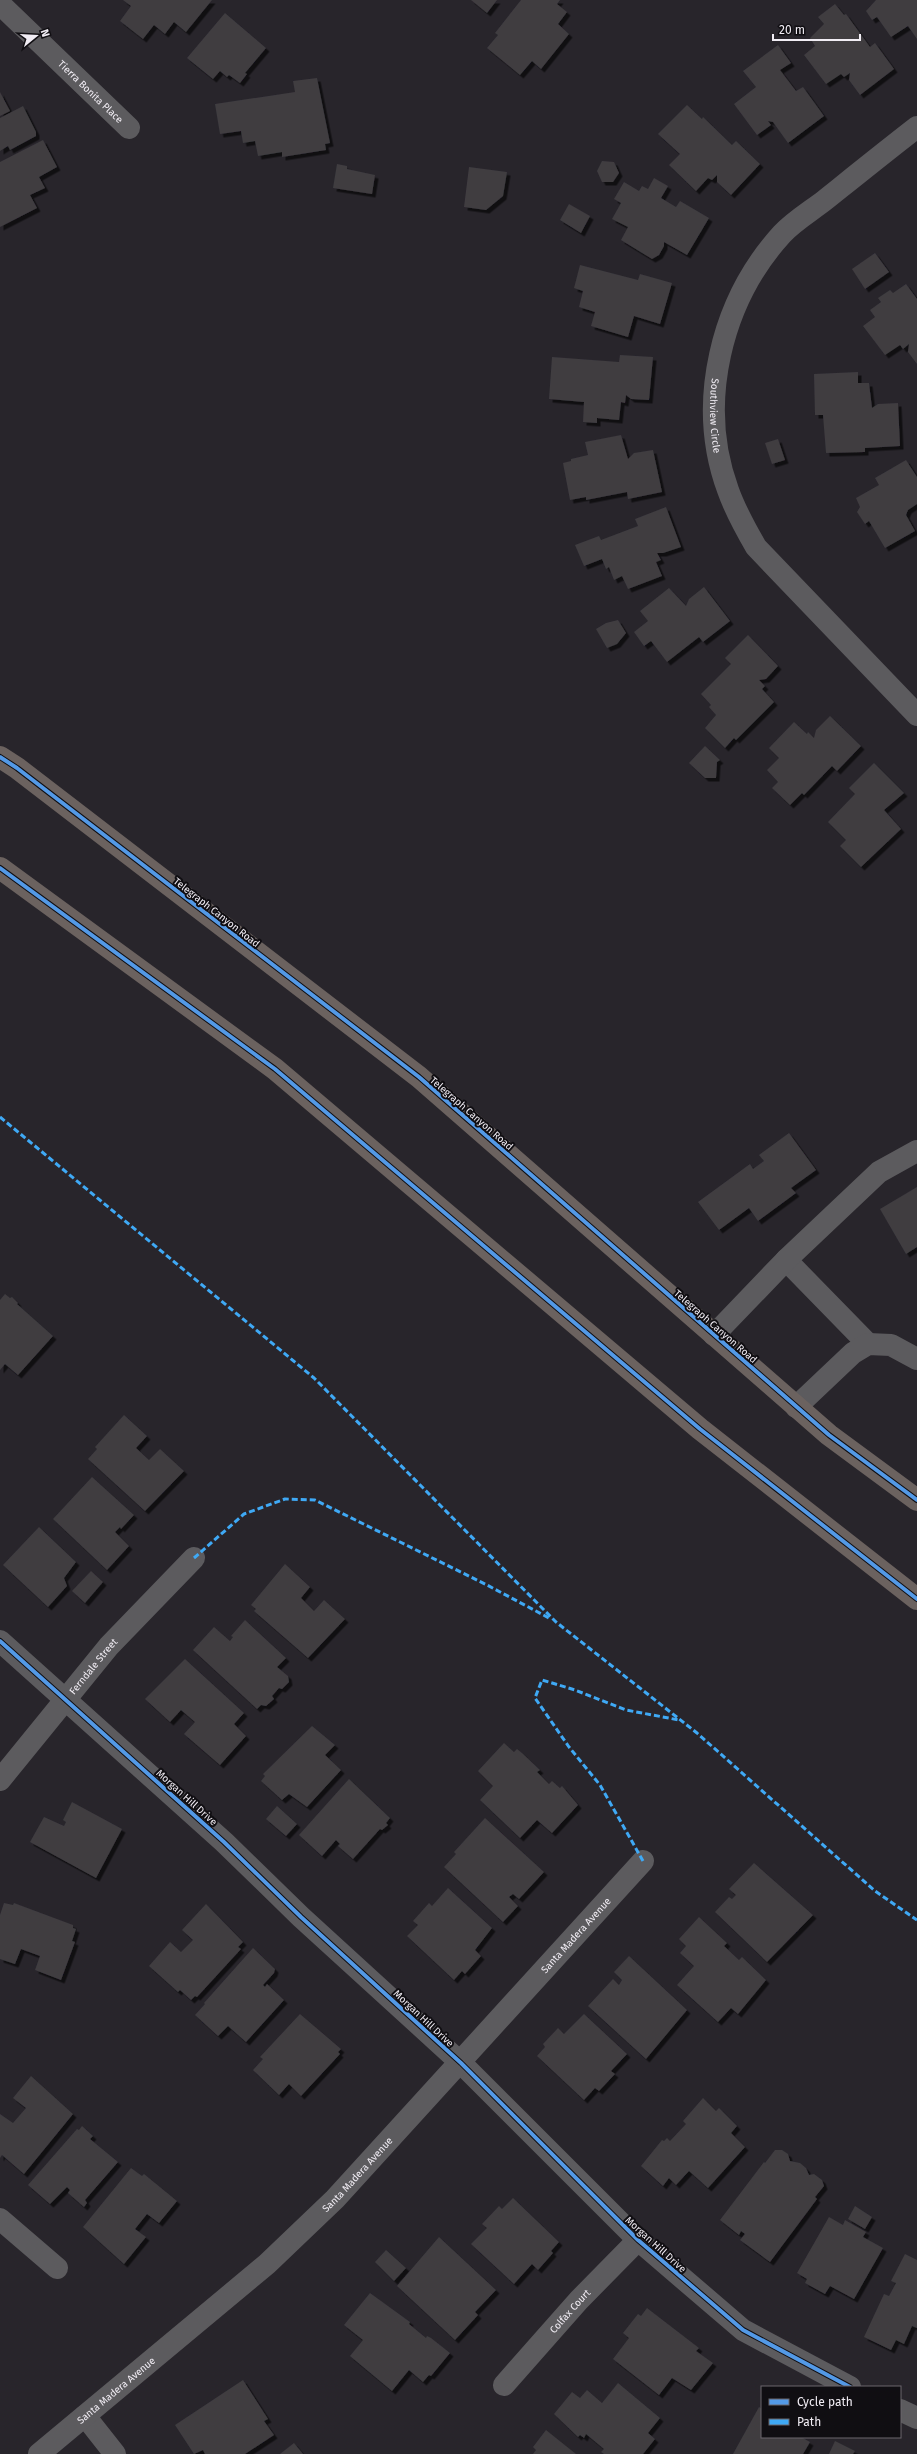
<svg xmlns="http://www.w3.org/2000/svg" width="917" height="2454" viewBox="0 0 917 2454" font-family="'Fira Sans',sans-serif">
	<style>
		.building { fill: #3f3c41; filter: url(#shadow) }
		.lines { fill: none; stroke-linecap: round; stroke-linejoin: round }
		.minor { stroke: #5c5b5e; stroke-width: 22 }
		.major { stroke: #6b625f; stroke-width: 22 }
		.quiet { stroke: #3fa9f5; stroke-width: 3; stroke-dasharray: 6 3; stroke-linecap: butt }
		.cycleway-casing { stroke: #100e12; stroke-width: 6 }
		.cycleway { stroke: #5399e6; stroke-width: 4 }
		.labels { text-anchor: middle; stroke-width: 4; stroke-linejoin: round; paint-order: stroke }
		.street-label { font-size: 10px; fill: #f1edf4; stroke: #100e12 }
	</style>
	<defs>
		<filter id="shadow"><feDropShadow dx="3.5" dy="3.5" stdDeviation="0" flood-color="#0009"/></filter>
	</defs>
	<rect width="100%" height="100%" fill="#28252b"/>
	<!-- building -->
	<g class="building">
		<path d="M 123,0 L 212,0 L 186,32 L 174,22 L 165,34 L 154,25 L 143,39 L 120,21 L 131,6 Z"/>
		<path d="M 471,0 L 497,0 L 487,13 Z"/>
		<path d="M 521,0 L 560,0 L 557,4 L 567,12 L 558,24 L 569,34 L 541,69 L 532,61 L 520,75 L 487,48 L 498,35 L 495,33 Z"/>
		<path d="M 876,0 L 917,0 L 917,39 L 908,26 L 891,37 L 877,17 L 872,20 L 866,11 Z"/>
		<path d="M 835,4 L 844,15 L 846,14 L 870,47 L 875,43 L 894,69 L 860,95 L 849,80 L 850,73 L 844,77 L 841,74 L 826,84 L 804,55 L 815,46 L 810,38 L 824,24 L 818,17 Z"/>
		<path d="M 225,13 L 266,48 L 245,73 L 247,74 L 240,83 L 229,75 L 227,77 L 220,71 L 213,79 L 187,58 Z"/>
		<path d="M 778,45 L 791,63 L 780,70 L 796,91 L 803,87 L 824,116 L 788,143 L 773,122 L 768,121 L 771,125 L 757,135 L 734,104 L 756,87 L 743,71 Z"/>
		<path d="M 317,78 L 330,143 L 325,144 L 326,150 L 282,157 L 282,152 L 258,156 L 255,141 L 243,143 L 241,131 L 220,134 L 215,104 L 295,92 L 293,81 Z"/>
		<path d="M 0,92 L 10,111 L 0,116 Z"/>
		<path d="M 687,105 L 702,119 L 703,117 L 732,145 L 736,141 L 760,164 L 731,195 L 717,182 L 717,175 L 712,180 L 708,178 L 696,191 L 669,165 L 680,154 L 658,134 Z"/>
		<path d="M 23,106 L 36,132 L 36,136 L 10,150 L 8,146 L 0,151 L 0,118 Z"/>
		<path d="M 43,140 L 57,167 L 39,177 L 45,188 L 30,195 L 37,208 L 0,227 L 0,162 Z"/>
		<path d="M 602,161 L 614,162 L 619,173 L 613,182 L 602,182 L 597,171 Z"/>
		<path d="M 337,164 L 347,166 L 347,169 L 375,175 L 372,194 L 333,188 Z"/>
		<path d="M 469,167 L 507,172 L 503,196 L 486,210 L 464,207 Z"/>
		<path d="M 654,178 L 668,186 L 661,198 L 676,207 L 680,201 L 709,218 L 687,255 L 664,242 L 664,246 L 659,255 L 652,259 L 621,240 L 628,227 L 612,219 L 621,203 L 614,199 L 624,182 L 639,191 L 642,186 L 648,189 Z"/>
		<path d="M 569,204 L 590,216 L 581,233 L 560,220 Z"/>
		<path d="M 875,253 L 889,272 L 865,289 L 852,269 Z"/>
		<path d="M 580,265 L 638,280 L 640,274 L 672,283 L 660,324 L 634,316 L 628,337 L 591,326 L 595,312 L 579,307 L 583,291 L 574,288 Z"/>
		<path d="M 906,284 L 917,299 L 917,364 L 908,352 L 909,344 L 903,349 L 900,345 L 885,355 L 863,326 L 875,317 L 870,310 L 881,302 L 878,298 L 890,290 L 893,293 Z"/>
		<path d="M 620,355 L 653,357 L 649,400 L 631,399 L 626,395 L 625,403 L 621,402 L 619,420 L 597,418 L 597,423 L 583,422 L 584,402 L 549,399 L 552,357 L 619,362 Z"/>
		<path d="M 858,372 L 858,383 L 869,383 L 872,408 L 878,404 L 898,403 L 900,446 L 865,448 L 865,452 L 826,453 L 823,415 L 815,415 L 814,374 Z"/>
		<path d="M 621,435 L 628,459 L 634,453 L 653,450 L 662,492 L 628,499 L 627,492 L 586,500 L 586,497 L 570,500 L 563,463 L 571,461 L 571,459 L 588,455 L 585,442 Z"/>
		<path d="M 778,439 L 785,460 L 772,464 L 765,443 Z"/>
		<path d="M 906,460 L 917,477 L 917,504 L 908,510 L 906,515 L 915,531 L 885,548 L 869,521 L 865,524 L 857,512 L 860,507 L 856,498 L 879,485 L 875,478 Z"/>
		<path d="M 666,507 L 681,547 L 663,553 L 657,553 L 661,560 L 656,562 L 662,576 L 628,589 L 622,576 L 614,580 L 609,567 L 606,569 L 602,559 L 584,566 L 575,545 L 599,536 L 601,540 L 638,526 L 635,519 Z"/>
		<path d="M 704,587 L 730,621 L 703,642 L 699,637 L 667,662 L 651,641 L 644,646 L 634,632 L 648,621 L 640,611 L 669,588 L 686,606 L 689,599 Z"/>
		<path d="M 618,620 L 626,633 L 617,644 L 607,648 L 596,629 L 606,623 Z"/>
		<path d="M 748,635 L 778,666 L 766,679 L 759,680 L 765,686 L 762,689 L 774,702 L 736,740 L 734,738 L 725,748 L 705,728 L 716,715 L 709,707 L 711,705 L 701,694 L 731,664 L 725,658 Z"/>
		<path d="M 830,716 L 861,746 L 837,771 L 832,766 L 804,795 L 802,793 L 790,805 L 772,788 L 778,782 L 767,770 L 779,758 L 769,748 L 794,722 L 807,734 L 808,732 L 814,738 L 816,730 Z"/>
		<path d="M 705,746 L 720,760 L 717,762 L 716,778 L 705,778 L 689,763 Z"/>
		<path d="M 874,763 L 904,793 L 884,810 L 901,829 L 861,867 L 840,846 L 846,840 L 828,822 L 855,794 L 849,788 Z"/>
		<path d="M 789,1133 L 816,1170 L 791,1188 L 796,1193 L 758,1221 L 749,1208 L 719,1230 L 698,1202 L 750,1164 L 753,1169 L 764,1161 L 759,1155 Z"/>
		<path d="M 917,1187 L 917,1247 L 906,1254 L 880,1209 Z"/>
		<path d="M 5,1294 L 10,1298 L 12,1297 L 18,1303 L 17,1304 L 53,1336 L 18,1375 L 5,1364 L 0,1370 L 0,1300 Z"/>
		<path d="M 124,1415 L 147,1436 L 136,1448 L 149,1460 L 160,1449 L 184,1471 L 145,1511 L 88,1459 L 97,1449 L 95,1447 Z"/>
		<path d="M 92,1477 L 134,1515 L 121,1529 L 120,1527 L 115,1532 L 129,1546 L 107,1570 L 53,1519 Z"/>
		<path d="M 39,1527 L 76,1562 L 64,1578 L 67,1586 L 48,1607 L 3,1565 Z"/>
		<path d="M 285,1564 L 310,1587 L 301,1598 L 314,1611 L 324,1600 L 345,1619 L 308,1658 L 254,1611 L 256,1609 L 251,1605 Z"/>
		<path d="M 91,1571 L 103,1582 L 85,1603 L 72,1591 Z"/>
		<path d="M 245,1620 L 286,1658 L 277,1667 L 288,1676 L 289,1682 L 282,1689 L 279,1688 L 272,1696 L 274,1699 L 266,1706 L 261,1705 L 257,1709 L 193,1650 L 214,1627 L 230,1641 L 233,1637 L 231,1636 Z"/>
		<path d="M 185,1659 L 244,1713 L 234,1724 L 246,1736 L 220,1765 L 184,1734 L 195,1722 L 181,1710 L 170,1722 L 145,1699 Z"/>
		<path d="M 312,1726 L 335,1745 L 325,1755 L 341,1770 L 307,1807 L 289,1794 L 282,1800 L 261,1781 L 265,1776 L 263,1774 Z"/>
		<path d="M 504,1743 L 514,1752 L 517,1749 L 522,1753 L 540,1770 L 537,1772 L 549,1784 L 552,1781 L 560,1788 L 562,1786 L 578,1805 L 552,1833 L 537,1820 L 520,1838 L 480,1800 L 493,1786 L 478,1771 Z"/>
		<path d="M 349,1779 L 390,1818 L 386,1823 L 388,1825 L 382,1830 L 380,1829 L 353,1859 L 338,1846 L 340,1844 L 336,1840 L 322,1856 L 299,1835 Z"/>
		<path d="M 72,1802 L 122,1829 L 96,1878 L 30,1842 L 44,1817 L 64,1826 L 66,1822 L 63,1820 Z"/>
		<path d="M 277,1806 L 297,1824 L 286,1836 L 266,1819 Z"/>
		<path d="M 485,1818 L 544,1872 L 519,1899 L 513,1894 L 509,1897 L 518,1906 L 503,1922 L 444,1867 L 456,1854 L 454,1852 Z"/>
		<path d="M 754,1863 L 813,1915 L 767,1962 L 715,1912 L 729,1897 L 732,1899 L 736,1895 L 729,1889 Z"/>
		<path d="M 448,1888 L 492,1928 L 475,1950 L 481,1956 L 465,1974 L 462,1971 L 454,1980 L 407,1936 L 418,1925 L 413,1921 L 429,1903 L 432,1906 Z"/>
		<path d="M 4,1903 L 13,1905 L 14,1903 L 73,1925 L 73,1928 L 76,1929 L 72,1941 L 75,1942 L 61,1980 L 35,1970 L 40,1956 L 21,1949 L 15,1964 L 0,1959 L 0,1915 Z"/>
		<path d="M 206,1904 L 243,1942 L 238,1947 L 241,1949 L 197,1997 L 195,1996 L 191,2000 L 180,1990 L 178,1992 L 149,1966 L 170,1942 L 181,1952 L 193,1940 L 182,1930 Z"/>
		<path d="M 699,1917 L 727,1943 L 724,1946 L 739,1960 L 742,1957 L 766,1980 L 738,2014 L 731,2008 L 718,2022 L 677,1985 L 694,1966 L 680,1953 L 686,1946 L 679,1939 Z"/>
		<path d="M 253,1948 L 275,1969 L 274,1973 L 263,1985 L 265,1987 L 267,1984 L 284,2000 L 246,2042 L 228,2026 L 218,2036 L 195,2015 L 205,2004 L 204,2003 Z"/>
		<path d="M 629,1956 L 687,2010 L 646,2059 L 588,2006 L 613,1979 L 619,1985 L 622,1980 L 614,1972 Z"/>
		<path d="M 300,2014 L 341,2049 L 338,2052 L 340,2054 L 301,2096 L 289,2084 L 279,2095 L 253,2070 L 263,2059 L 260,2057 Z"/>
		<path d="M 584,2014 L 627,2054 L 611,2071 L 615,2074 L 599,2091 L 595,2088 L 584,2100 L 537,2056 L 545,2047 L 543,2044 L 558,2028 L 564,2034 Z"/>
		<path d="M 31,2076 L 73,2114 L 24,2174 L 2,2155 L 0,2158 L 0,2114 L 13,2123 L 26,2108 L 13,2098 Z"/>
		<path d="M 703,2098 L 716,2111 L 719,2108 L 737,2126 L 731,2133 L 745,2147 L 708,2188 L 689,2171 L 676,2185 L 669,2178 L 663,2186 L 641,2166 L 662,2140 L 664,2141 L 667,2138 L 670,2141 L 686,2124 L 683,2121 Z"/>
		<path d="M 82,2126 L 93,2136 L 90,2139 L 118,2162 L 85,2200 L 87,2203 L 84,2207 L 68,2193 L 70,2190 L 67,2187 L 50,2204 L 28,2185 L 77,2129 L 79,2130 Z"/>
		<path d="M 775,2150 L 782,2150 L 788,2154 L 790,2161 L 800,2163 L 806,2168 L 809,2175 L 814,2174 L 822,2180 L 824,2186 L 815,2197 L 817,2199 L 770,2262 L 740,2240 L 745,2234 L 741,2231 L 739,2235 L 720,2220 L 764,2162 L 765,2163 Z"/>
		<path d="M 131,2168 L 142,2176 L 144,2174 L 177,2201 L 159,2223 L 147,2214 L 135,2229 L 146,2237 L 124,2264 L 83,2227 Z"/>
		<path d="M 513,2198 L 559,2242 L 551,2251 L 553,2253 L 538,2270 L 532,2264 L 514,2284 L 471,2244 L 487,2228 L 482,2224 L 499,2206 L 502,2209 Z"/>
		<path d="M 855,2206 L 872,2217 L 865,2229 L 848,2219 Z"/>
		<path d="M 829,2217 L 843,2225 L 845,2220 L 866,2232 L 863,2237 L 883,2248 L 854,2299 L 830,2286 L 825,2294 L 805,2283 L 807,2279 L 797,2273 Z"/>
		<path d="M 439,2237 L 496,2290 L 475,2312 L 478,2315 L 455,2340 L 397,2286 Z"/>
		<path d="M 386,2250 L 406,2268 L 394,2281 L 375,2262 Z"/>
		<path d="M 905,2254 L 917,2260 L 917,2328 L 912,2326 L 904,2344 L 896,2340 L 891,2350 L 864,2337 L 884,2294 L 889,2296 L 896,2283 L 891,2281 Z"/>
		<path d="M 370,2293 L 410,2322 L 409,2324 L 426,2338 L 427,2336 L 431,2338 L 450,2353 L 431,2376 L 429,2375 L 423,2382 L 409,2370 L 392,2391 L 350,2356 L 363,2340 L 344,2325 Z"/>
		<path d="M 647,2308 L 699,2348 L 696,2351 L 713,2363 L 691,2390 L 672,2378 L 659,2395 L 613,2359 L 629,2338 L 623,2333 L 638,2314 L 641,2316 Z"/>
		<path d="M 243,2380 L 268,2419 L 264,2421 L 274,2435 L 245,2454 L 205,2454 L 203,2450 L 194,2454 L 175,2425 Z"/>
		<path d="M 618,2383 L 660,2418 L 648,2433 L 655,2439 L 643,2454 L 604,2454 L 601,2452 L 604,2449 L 586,2434 L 584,2438 L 580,2435 L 578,2437 L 554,2414 L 572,2392 L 580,2398 L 587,2390 L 602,2403 Z"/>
		<path d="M 759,2407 L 762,2409 L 762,2437 L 801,2437 L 810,2442 L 803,2454 L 733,2454 Z"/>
		<path d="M 546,2430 L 576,2454 L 533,2454 L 536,2450 L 533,2447 Z"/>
		<path d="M 835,2441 L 855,2451 L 853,2454 L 829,2454 Z"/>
		<path d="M 294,2443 L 303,2454 L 280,2454 Z"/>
	</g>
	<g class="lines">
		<!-- minor -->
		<g class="minor">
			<path id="s1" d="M 0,4 L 129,128"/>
			<path id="s2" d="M 917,127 C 886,151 855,176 825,200 C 811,211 794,221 782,234 C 721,301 696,403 728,490 C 735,510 745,528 756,547 L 917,715"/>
			<path d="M 786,1260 L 868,1344"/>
			<path d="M 714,1335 L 786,1260 L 879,1172 L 917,1151"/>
			<path d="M 796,1407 L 853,1353 L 868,1344 L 891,1345 L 917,1359"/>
			<path d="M 0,1641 L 224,1842 L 301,1917 L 461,2063 L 638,2240 L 743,2330 L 850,2387"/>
			<path id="s3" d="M 0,1780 L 109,1646 L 194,1558"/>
			<path d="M 0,2219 L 57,2268"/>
			<path id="s4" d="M 504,2385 L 579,2300 L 638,2240"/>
			<path d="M 900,2410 L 917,2418"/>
			<path d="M 85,2416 L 115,2454"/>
			<path id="s5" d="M 39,2454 L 267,2264 L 335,2199 L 643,1861"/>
		</g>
		<!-- major -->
		<g class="major">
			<path d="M 0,757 L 17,768 L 419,1077 L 829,1435 L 917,1500"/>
			<path d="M 0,868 L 275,1069 L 700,1429 L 917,1599"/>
		</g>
		<!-- quiet -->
		<g class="quiet">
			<path d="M 0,1117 L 314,1378 L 556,1622 L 697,1733 L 875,1891 L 917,1920"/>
			<path d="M 194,1558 L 244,1514 L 285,1499 L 315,1500 L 487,1585 L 549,1618"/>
			<path d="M 643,1861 L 600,1785 L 569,1747 L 535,1698 L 542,1680 L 575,1690 L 626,1710 L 679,1720"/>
		</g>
		<!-- cycleway casing -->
		<g class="cycleway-casing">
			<g id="cycleway">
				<path d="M 0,757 L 17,768 L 419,1077 L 829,1435 L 917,1500"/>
				<path d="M 0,868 L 275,1069 L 700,1429 L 917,1599"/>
				<path d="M 0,1641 L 224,1842 L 301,1917 L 461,2063 L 638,2240 L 743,2330 L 850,2387"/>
			</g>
		</g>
		<!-- cycleway -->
		<use href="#cycleway" class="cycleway"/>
	</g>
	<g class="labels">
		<!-- street labels -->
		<g class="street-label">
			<text dy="4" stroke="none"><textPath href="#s1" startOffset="126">Tierra Bonita Place</textPath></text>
			<text dy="4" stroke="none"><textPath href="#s2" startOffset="371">Southview Circle</textPath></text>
			<text transform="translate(217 912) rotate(38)" y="4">Telegraph Canyon Road</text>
			<text transform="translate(472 1113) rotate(41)" y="4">Telegraph Canyon Road</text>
			<text transform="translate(716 1326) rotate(41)" y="4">Telegraph Canyon Road</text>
			<text dy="4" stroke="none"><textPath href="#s3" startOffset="147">Ferndale Street</textPath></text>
			<text transform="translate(187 1797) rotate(42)" y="4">Morgan Hill Drive</text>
			<text dy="4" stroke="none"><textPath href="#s5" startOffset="748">Santa Madera Avenue</textPath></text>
			<text transform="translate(424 2018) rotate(43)" y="4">Morgan Hill Drive</text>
			<text dy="4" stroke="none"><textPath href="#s5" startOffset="424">Santa Madera Avenue</textPath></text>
			<text transform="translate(656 2244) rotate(42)" y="4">Morgan Hill Drive</text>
			<text dy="4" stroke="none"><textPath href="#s4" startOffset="99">Colfax Court</textPath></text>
			<text dy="4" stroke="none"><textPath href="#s5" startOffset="100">Santa Madera Avenue</textPath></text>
		</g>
	</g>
	<!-- legend -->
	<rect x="761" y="2386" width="140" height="52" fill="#100e12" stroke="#6a676c"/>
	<rect x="769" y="2399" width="20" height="6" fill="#5399e6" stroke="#6a676c"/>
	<text x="797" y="2406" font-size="12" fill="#f1edf4">Cycle path</text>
	<rect x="769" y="2419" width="20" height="6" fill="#3fa9f5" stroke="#6a676c"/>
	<text x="797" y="2426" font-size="12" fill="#f1edf4">Path</text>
	<!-- north arrow -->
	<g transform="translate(36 36) rotate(72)" stroke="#100e12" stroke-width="3" paint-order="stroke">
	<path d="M0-3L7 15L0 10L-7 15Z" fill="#f1edf4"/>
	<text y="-6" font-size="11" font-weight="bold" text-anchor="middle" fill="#f1edf4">N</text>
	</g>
	<!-- scale -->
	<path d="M773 34v6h87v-6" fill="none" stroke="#f1edf4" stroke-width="2"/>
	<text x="779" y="34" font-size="12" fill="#f1edf4" stroke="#100e12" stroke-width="3" paint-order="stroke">20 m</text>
</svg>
